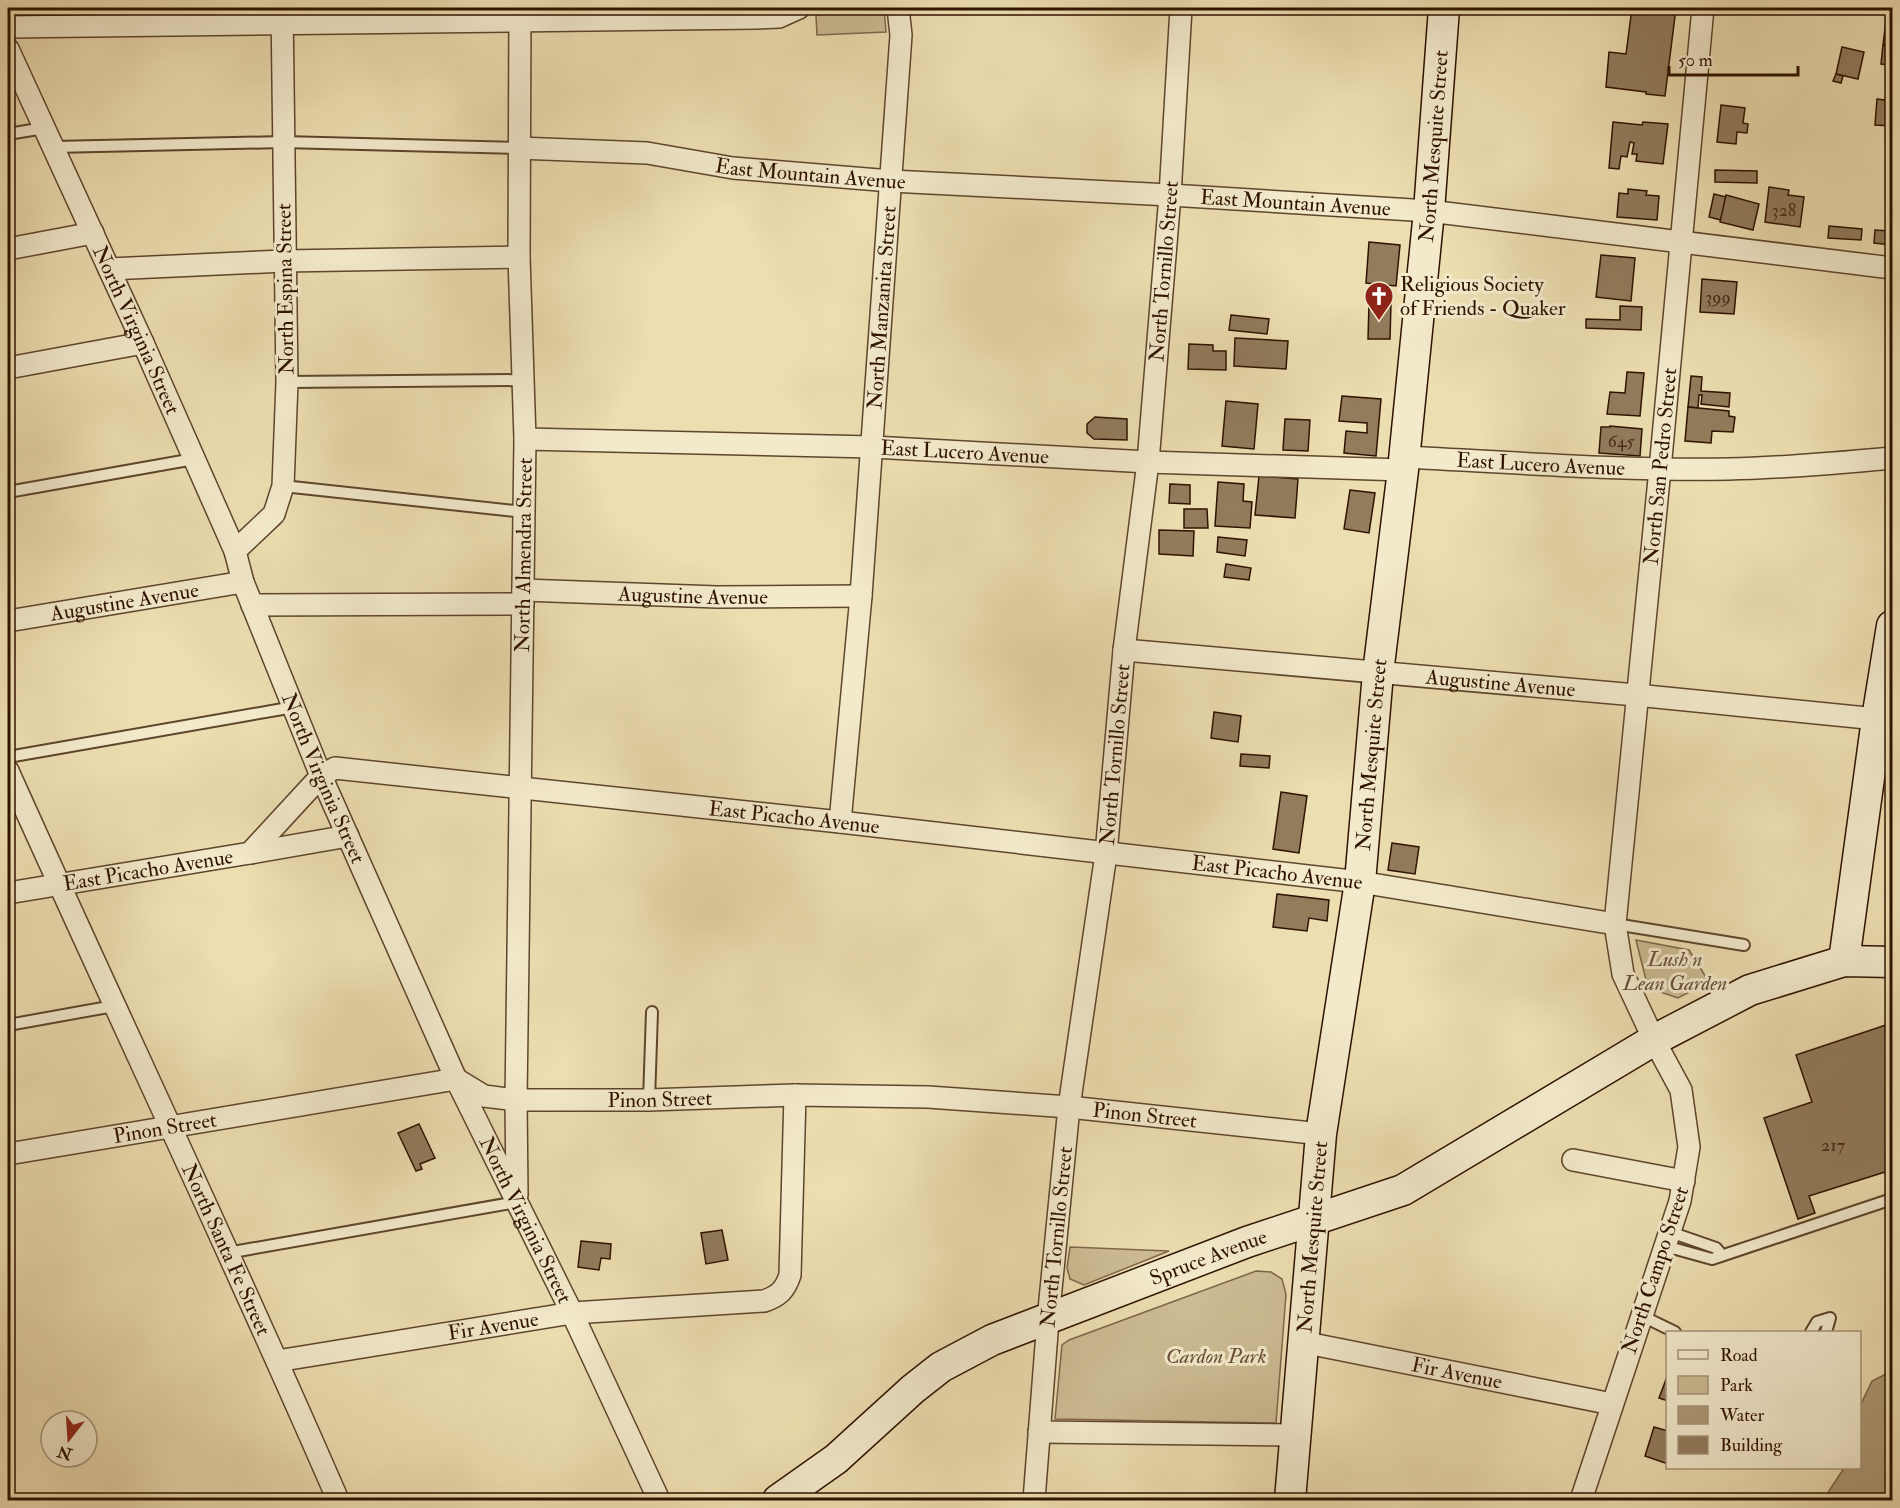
<svg xmlns="http://www.w3.org/2000/svg" width="1900" height="1508" viewBox="0 0 1900 1508" font-family="'IM FELL Double Pica',serif">
	<style>
		.green { fill: #ccbb93; stroke: #7e664a; stroke-width: 1.5 }
		.water { fill: #ac9975; stroke: #7a6346; stroke-width: 1.5 }
		.building { fill: #917c5c; stroke: #2f1200; stroke-width: 1.5 }
		.lines { fill: none; stroke-linecap: round; stroke-linejoin: round }
		.lane-casing { stroke: #5e452c; stroke-width: 14 }
		.street-casing { stroke: #5e452c; stroke-width: 24 }
		.secondary-casing { stroke: #2f1200; stroke-width: 33 }
		.lane { stroke: #f3eacc; stroke-width: 10 }
		.street { stroke: #f3eacc; stroke-width: 21 }
		.secondary { stroke: #f3eacc; stroke-width: 30 }
		.labels { text-anchor: middle; stroke-width: 6; stroke-linejoin: round; paint-order: stroke }
		.number-label { font-size: 18px; fill: #482c17 }
		.street-label { font-size: 21px; fill: #2f1200; stroke: #f3eacc }
		.poi-label { font-size: 21px; fill: #2f1200; stroke: #f3eacc; text-anchor: start }
		.park-label { font-size: 21px; font-style: italic; fill: #664d33; stroke: #f3eacc }
	</style>
	<rect width="100%" height="100%" fill="#ecdeb1"/>
	<filter id="stains"><feTurbulence type="fractalNoise" baseFrequency=".00333" numOctaves="4"/><feColorMatrix values="0 0 0 0 .2 0 0 0 0 .09 0 0 0 0 .02 0 0 0 .5 -.17"/></filter>
	<radialGradient id="worn" r=".72"><stop offset=".6" stop-color="#630" stop-opacity="0"/><stop offset="1" stop-color="#630" stop-opacity=".3"/></radialGradient>
	<!-- green -->
	<g class="green">
		<path d="M 824,8 L 884,8 L 886,32 L 817,35 L 816,16 Z"/>
		<path d="M 1636,940 L 1689,950 L 1709,982 L 1678,998 L 1648,988 Z"/>
		<path d="M 1070,1247 L 1169,1251 L 1084,1285 L 1070,1279 L 1067,1268 Z"/>
		<path d="M 1256,1271 L 1271,1272 L 1282,1279 L 1286,1294 L 1276,1423 L 1055,1419 L 1062,1345 L 1069,1340 Z"/>
	</g>
	<!-- water -->
	<path class="water" d="M 1892,1371 L 1892,1500 L 1823,1500 L 1844,1468 L 1860,1468 L 1860,1406 L 1872,1381 Z"/>
	<!-- building -->
	<g class="building">
		<path d="M 1632,8 L 1676,8 L 1665,96 L 1646,94 L 1646,92 L 1606,87 L 1609,52 L 1626,54 Z"/>
		<path d="M 1886,20 L 1892,21 L 1892,46 L 1883,45 Z"/>
		<path d="M 1883,45 L 1890,46 L 1889,55 L 1892,55 L 1891,65 L 1881,64 Z"/>
		<path d="M 1842,47 L 1864,52 L 1858,79 L 1836,74 Z"/>
		<path d="M 1836,74 L 1843,76 L 1841,83 L 1833,81 Z"/>
		<path d="M 1877,99 L 1892,101 L 1892,126 L 1875,125 Z"/>
		<path d="M 1721,105 L 1745,108 L 1743,123 L 1748,124 L 1747,133 L 1737,132 L 1736,144 L 1717,142 Z"/>
		<path d="M 1613,122 L 1642,125 L 1643,122 L 1668,124 L 1663,164 L 1636,161 L 1637,154 L 1632,154 L 1634,143 L 1630,142 L 1627,157 L 1621,156 L 1619,169 L 1609,168 Z"/>
		<path d="M 1715,170 L 1757,171 L 1757,183 L 1715,182 Z"/>
		<path d="M 1769,187 L 1789,190 L 1788,195 L 1804,197 L 1800,227 L 1765,222 Z"/>
		<path d="M 1628,189 L 1647,191 L 1646,195 L 1659,196 L 1657,220 L 1617,217 L 1619,193 L 1628,194 Z"/>
		<path d="M 1714,194 L 1726,197 L 1721,220 L 1709,217 Z"/>
		<path d="M 1726,195 L 1759,204 L 1753,230 L 1720,222 Z"/>
		<path d="M 1892,215 L 1892,245 L 1874,243 L 1875,230 L 1890,231 Z"/>
		<path d="M 1829,226 L 1862,229 L 1861,240 L 1828,238 Z"/>
		<path d="M 1369,242 L 1400,245 L 1396,286 L 1366,283 Z"/>
		<path d="M 1601,255 L 1635,258 L 1631,301 L 1596,297 Z"/>
		<path d="M 1702,279 L 1737,282 L 1734,314 L 1700,312 Z"/>
		<path d="M 1369,303 L 1391,303 L 1390,339 L 1368,339 Z"/>
		<path d="M 1620,306 L 1642,307 L 1641,330 L 1586,328 L 1586,319 L 1620,320 Z"/>
		<path d="M 1231,315 L 1269,319 L 1267,334 L 1229,330 Z"/>
		<path d="M 1235,338 L 1288,341 L 1286,369 L 1234,366 Z"/>
		<path d="M 1189,344 L 1213,345 L 1213,351 L 1226,351 L 1226,370 L 1188,369 Z"/>
		<path d="M 1627,372 L 1644,373 L 1640,416 L 1607,414 L 1610,392 L 1625,393 Z"/>
		<path d="M 1691,376 L 1702,377 L 1701,391 L 1730,393 L 1729,407 L 1701,404 L 1702,395 L 1699,395 L 1698,408 L 1688,407 Z"/>
		<path d="M 1342,396 L 1381,399 L 1376,456 L 1344,453 L 1346,431 L 1367,433 L 1367,423 L 1339,421 Z"/>
		<path d="M 1226,401 L 1258,404 L 1254,449 L 1222,446 Z"/>
		<path d="M 1688,407 L 1729,411 L 1729,416 L 1735,417 L 1733,432 L 1712,431 L 1711,443 L 1685,441 Z"/>
		<path d="M 1095,417 L 1127,419 L 1127,440 L 1094,439 L 1087,433 L 1087,424 Z"/>
		<path d="M 1285,419 L 1310,420 L 1308,451 L 1283,450 Z"/>
		<path d="M 1610,426 L 1642,429 L 1640,456 L 1599,453 L 1601,427 L 1610,427 Z"/>
		<path d="M 1259,476 L 1298,479 L 1295,518 L 1255,515 Z"/>
		<path d="M 1218,482 L 1244,484 L 1243,501 L 1252,502 L 1250,528 L 1215,526 Z"/>
		<path d="M 1170,484 L 1190,485 L 1190,504 L 1169,503 Z"/>
		<path d="M 1350,490 L 1375,493 L 1369,533 L 1344,529 Z"/>
		<path d="M 1184,509 L 1207,509 L 1208,528 L 1184,528 Z"/>
		<path d="M 1159,530 L 1194,531 L 1193,556 L 1159,554 Z"/>
		<path d="M 1218,537 L 1247,540 L 1245,556 L 1217,552 Z"/>
		<path d="M 1226,564 L 1251,568 L 1249,580 L 1224,577 Z"/>
		<path d="M 1214,712 L 1241,716 L 1238,742 L 1211,738 Z"/>
		<path d="M 1241,754 L 1270,756 L 1269,768 L 1240,766 Z"/>
		<path d="M 1281,792 L 1307,796 L 1299,853 L 1273,849 Z"/>
		<path d="M 1392,843 L 1419,847 L 1415,874 L 1388,870 Z"/>
		<path d="M 1277,894 L 1329,900 L 1327,921 L 1309,918 L 1307,931 L 1273,927 Z"/>
		<path d="M 1886,1025 L 1890,1037 L 1892,1036 L 1892,1189 L 1890,1190 L 1885,1172 L 1809,1196 L 1815,1213 L 1798,1219 L 1764,1118 L 1812,1102 L 1796,1055 Z"/>
		<path d="M 419,1124 L 435,1158 L 420,1164 L 422,1169 L 416,1171 L 398,1133 Z"/>
		<path d="M 722,1230 L 728,1260 L 706,1264 L 701,1233 Z"/>
		<path d="M 581,1241 L 611,1244 L 610,1259 L 601,1258 L 599,1270 L 578,1267 Z"/>
		<path d="M 1668,1374 L 1668,1401 L 1659,1398 Z"/>
		<path d="M 1654,1427 L 1668,1431 L 1668,1464 L 1645,1456 Z"/>
	</g>
	<g class="lines">
		<!-- lane casing -->
		<g class="lane-casing">
			<g id="lane">
				<path d="M 8,134 L 44,128"/>
				<path d="M 53,147 L 283,142 L 518,148"/>
				<path d="M 287,382 L 523,380"/>
				<path d="M 283,486 L 524,512"/>
				<path d="M 8,492 L 194,459"/>
				<path d="M 8,757 L 294,707"/>
				<path d="M 1615,924 L 1744,945"/>
				<path d="M 8,1025 L 114,1006"/>
				<path d="M 649,1100 L 652,1012"/>
				<path d="M 1670,1232 L 1716,1248 L 1722,1255"/>
				<path d="M 1665,1246 L 1712,1259 L 1892,1199"/>
				<path d="M 227,1253 L 517,1202"/>
				<path d="M 1642,1316 L 1675,1332"/>
				<path d="M 1811,1332 L 1817,1322 L 1830,1318 L 1826,1332"/>
			</g>
		</g>
		<!-- street casing -->
		<g class="street-casing">
			<g id="street">
				<path d="M 8,27 L 757,18 L 779,17 L 799,8"/>
				<path id="s1" d="M 8,49 L 143,343 L 235,551 L 243,582 L 321,776 L 456,1079 L 572,1313 L 659,1500"/>
				<path id="s2" d="M 518,148 L 647,153 L 733,168 L 891,181 L 1170,195 L 1429,211 L 1892,268"/>
				<path d="M 8,249 L 93,233"/>
				<path d="M 109,269 L 284,261 L 519,257"/>
				<path d="M 8,368 L 143,343"/>
				<path id="s3" d="M 525,439 L 873,447 L 1148,462 L 1403,470"/>
				<path id="s4" d="M 1403,457 C 1511,462 1620,471 1728,469 C 1783,468 1838,463 1892,458"/>
				<path d="M 235,551 L 274,514 L 283,486 L 287,382 L 282,8"/>
				<path id="s5" d="M 523,590 L 717,597 L 861,596"/>
				<path d="M 252,605 L 523,604"/>
				<path id="s6" d="M 8,621 L 243,582"/>
				<path id="s7" d="M 1124,650 L 1636,695 L 1877,719"/>
				<path id="s8" d="M 8,771 C 117,1014 232,1255 338,1500"/>
				<path id="s9" d="M 840,822 L 861,596 L 901,35 L 898,8"/>
				<path d="M 250,853 L 348,836"/>
				<path id="s10" d="M 8,893 L 250,853 L 321,776 L 335,768 L 840,822 L 1360,882 L 1615,924 L 1623,974 L 1654,1040 L 1681,1090 L 1689,1147 L 1680,1201 L 1581,1500"/>
				<path id="s11" d="M 1615,924 L 1660,469 L 1703,8"/>
				<path id="s12" d="M 8,1154 L 456,1079 L 484,1096 L 516,1100 L 649,1100 L 795,1095 L 928,1097 L 1069,1107 L 1321,1134"/>
				<path d="M 1573,1160 L 1684,1181"/>
				<path id="s13" d="M 517,1195 L 516,1100 L 525,439 L 519,257 L 520,8"/>
				<path id="s14" d="M 1302,1342 L 1612,1404"/>
				<path id="s15" d="M 277,1361 L 572,1313 L 764,1301 C 779,1296 785,1290 790,1275 L 795,1095"/>
				<path d="M 1039,1432 L 1294,1435"/>
				<path id="s16" d="M 1034,1500 L 1048,1320 L 1069,1107 L 1106,854 L 1124,650 L 1148,462 L 1170,195 L 1181,8"/>
			</g>
		</g>
		<!-- secondary casing -->
		<g class="secondary-casing">
			<g id="secondary">
				<path d="M 1844,961 L 1877,719 L 1892,626"/>
				<path id="s17" d="M 778,1500 L 836,1459 L 913,1389 L 941,1367 L 992,1340 L 1247,1242 L 1403,1190 L 1654,1040 L 1750,990 L 1844,961 L 1892,962"/>
				<path id="s18" d="M 1290,1500 L 1321,1134 L 1360,882 L 1378,673 L 1403,470 L 1429,211 L 1444,8"/>
			</g>
		</g>
		<!-- lane -->
		<use href="#lane" class="lane"/>
		<!-- street -->
		<use href="#street" class="street"/>
		<!-- secondary -->
		<use href="#secondary" class="secondary"/>
	</g>
	<!-- icons -->
	<defs>
		<g id="church-pin" transform="scale(1.5)"><path d="M0 17L-7.5 6A9.5 9.5 0 1 1 7.5 6Z" fill="#8f2418" stroke="#f3eacc"/><path d="M-1.2-6h2.4v3.5h3.3v2.4h-3.3V6h-2.4V-.1h-3.3v-2.4h3.3Z" fill="#fff"/></g>
	</defs>
	<g fill-rule="evenodd">
		<use href="#church-pin" x="1379" y="296"/>
	</g>
	<g class="labels">
		<!-- number labels -->
		<g class="number-label">
			<text x="1784" y="216">328</text>
			<text x="1718" y="303">399</text>
			<text x="1621" y="447">645</text>
			<text x="1833" y="1151">217</text>
		</g>
		<!-- street labels -->
		<g class="street-label">
			<text dy="7" stroke="none"><textPath href="#s18" startOffset="1362">North Mesquite Street</textPath></text>
			<text dy="7" stroke="none"><textPath href="#s2" startOffset="294">East Mountain Avenue</textPath></text>
			<text dy="7" stroke="none"><textPath href="#s2" startOffset="780">East Mountain Avenue</textPath></text>
			<text dy="7" stroke="none"><textPath href="#s16" startOffset="1236">North Tornillo Street</textPath></text>
			<text transform="translate(285 289) rotate(-91)" y="7">North Espina Street</text>
			<text dy="7" stroke="none"><textPath href="#s9" startOffset="516">North Manzanita Street</textPath></text>
			<text dy="7" stroke="none"><textPath href="#s1" startOffset="309">North Virginia Street</textPath></text>
			<text dy="7" stroke="none"><textPath href="#s3" startOffset="440">East Lucero Avenue</textPath></text>
			<text dy="7" stroke="none"><textPath href="#s4" startOffset="138">East Lucero Avenue</textPath></text>
			<text dy="7" stroke="none"><textPath href="#s11" startOffset="460">North San Pedro Street</textPath></text>
			<text dy="7" stroke="none"><textPath href="#s13" startOffset="640">North Almendra Street</textPath></text>
			<text dy="7" stroke="none"><textPath href="#s5" startOffset="170">Augustine Avenue</textPath></text>
			<text dy="7" stroke="none"><textPath href="#s6" startOffset="118">Augustine Avenue</textPath></text>
			<text dy="7" stroke="none"><textPath href="#s7" startOffset="378">Augustine Avenue</textPath></text>
			<text dy="7" stroke="none"><textPath href="#s16" startOffset="750">North Tornillo Street</textPath></text>
			<text dy="7" stroke="none"><textPath href="#s18" startOffset="750">North Mesquite Street</textPath></text>
			<text dy="7" stroke="none"><textPath href="#s1" startOffset="795">North Virginia Street</textPath></text>
			<text dy="7" stroke="none"><textPath href="#s10" startOffset="828">East Picacho Avenue</textPath></text>
			<text dy="7" stroke="none"><textPath href="#s10" startOffset="142">East Picacho Avenue</textPath></text>
			<text dy="7" stroke="none"><textPath href="#s10" startOffset="1314">East Picacho Avenue</textPath></text>
			<text dy="7" stroke="none"><textPath href="#s12" startOffset="663">Pinon Street</textPath></text>
			<text dy="7" stroke="none"><textPath href="#s12" startOffset="1149">Pinon Street</textPath></text>
			<text dy="7" stroke="none"><textPath href="#s12" startOffset="159">Pinon Street</textPath></text>
			<text dy="7" stroke="none"><textPath href="#s1" startOffset="1281">North Virginia Street</textPath></text>
			<text dy="7" stroke="none"><textPath href="#s16" startOffset="264">North Tornillo Street</textPath></text>
			<text dy="7" stroke="none"><textPath href="#s18" startOffset="264">North Mesquite Street</textPath></text>
			<text dy="7" stroke="none"><textPath href="#s8" startOffset="526">North Santa Fe Street</textPath></text>
			<text dy="7" stroke="none"><textPath href="#s17" startOffset="500">Spruce Avenue</textPath></text>
			<text transform="translate(1655 1270) rotate(-72)" y="7">North Campo Street</text>
			<text dy="7" stroke="none"><textPath href="#s15" startOffset="219">Fir Avenue</textPath></text>
			<text dy="7" stroke="none"><textPath href="#s14" startOffset="158">Fir Avenue</textPath></text>
		</g>
		<!-- poi labels -->
		<g class="poi-label">
			<text x="1400" y="291">Religious Society<tspan x="1400" dy="24">of Friends - Quaker</tspan></text>
		</g>
		<!-- park labels -->
		<g class="park-label">
			<text x="1675" y="966">Lush n<tspan x="1675" dy="24">Lean Garden</tspan></text>
			<text x="1216" y="1363">Cardon Park</text>
		</g>
	</g>
	<!-- margin -->
	<rect width="1900" height="1508" fill="none" stroke="#ecdeb1" stroke-width="30"/>
	<rect x="9" y="9" width="1882" height="1490" fill="none" stroke="#2f1200" stroke-width="3"/>
	<rect x="15" y="15" width="1870" height="1478" fill="none" stroke="#2f1200" stroke-width="1.5"/>
	<!-- legend -->
	<rect x="1666" y="1331" width="195" height="138" fill="#f3eacc" stroke="#a5947a" stroke-width="1.5"/>
	<rect x="1678" y="1350" width="30" height="9" fill="#f3eacc" stroke="#a5947a" stroke-width="1.5"/>
	<text x="1720" y="1361" font-size="18" fill="#2f1200">Road</text>
	<rect x="1678" y="1376" width="30" height="18" fill="#ccbb93" stroke="#a5947a" stroke-width="1.5"/>
	<text x="1720" y="1391" font-size="18" fill="#2f1200">Park</text>
	<rect x="1678" y="1406" width="30" height="18" fill="#ac9975" stroke="#a5947a" stroke-width="1.5"/>
	<text x="1720" y="1421" font-size="18" fill="#2f1200">Water</text>
	<rect x="1678" y="1436" width="30" height="18" fill="#917c5c" stroke="#a5947a" stroke-width="1.5"/>
	<text x="1720" y="1451" font-size="18" fill="#2f1200">Building</text>
	<!-- north arrow -->
	<g transform="translate(69 1439) rotate(197)"><circle r="28" fill="#f3eacc" stroke="#a5947a" stroke-width="1.5"/>
	<path d="M0-4.5L10 22L0 15L-10 22Z" fill="#8f2418"/>
	<text y="-9" font-size="16" font-weight="bold" text-anchor="middle" fill="#2f1200">N</text>
	</g>
	<!-- scale -->
	<path d="M1669 66v9h129v-9" fill="none" stroke="#2f1200" stroke-width="3"/>
	<text x="1678" y="66" font-size="18" fill="#2f1200" stroke="#f3eacc" stroke-width="4.5" paint-order="stroke">50 m</text>
	<rect width="100%" height="100%" filter="url(#stains)"/>
	<rect width="100%" height="100%" fill="url(#worn)"/>
</svg>
